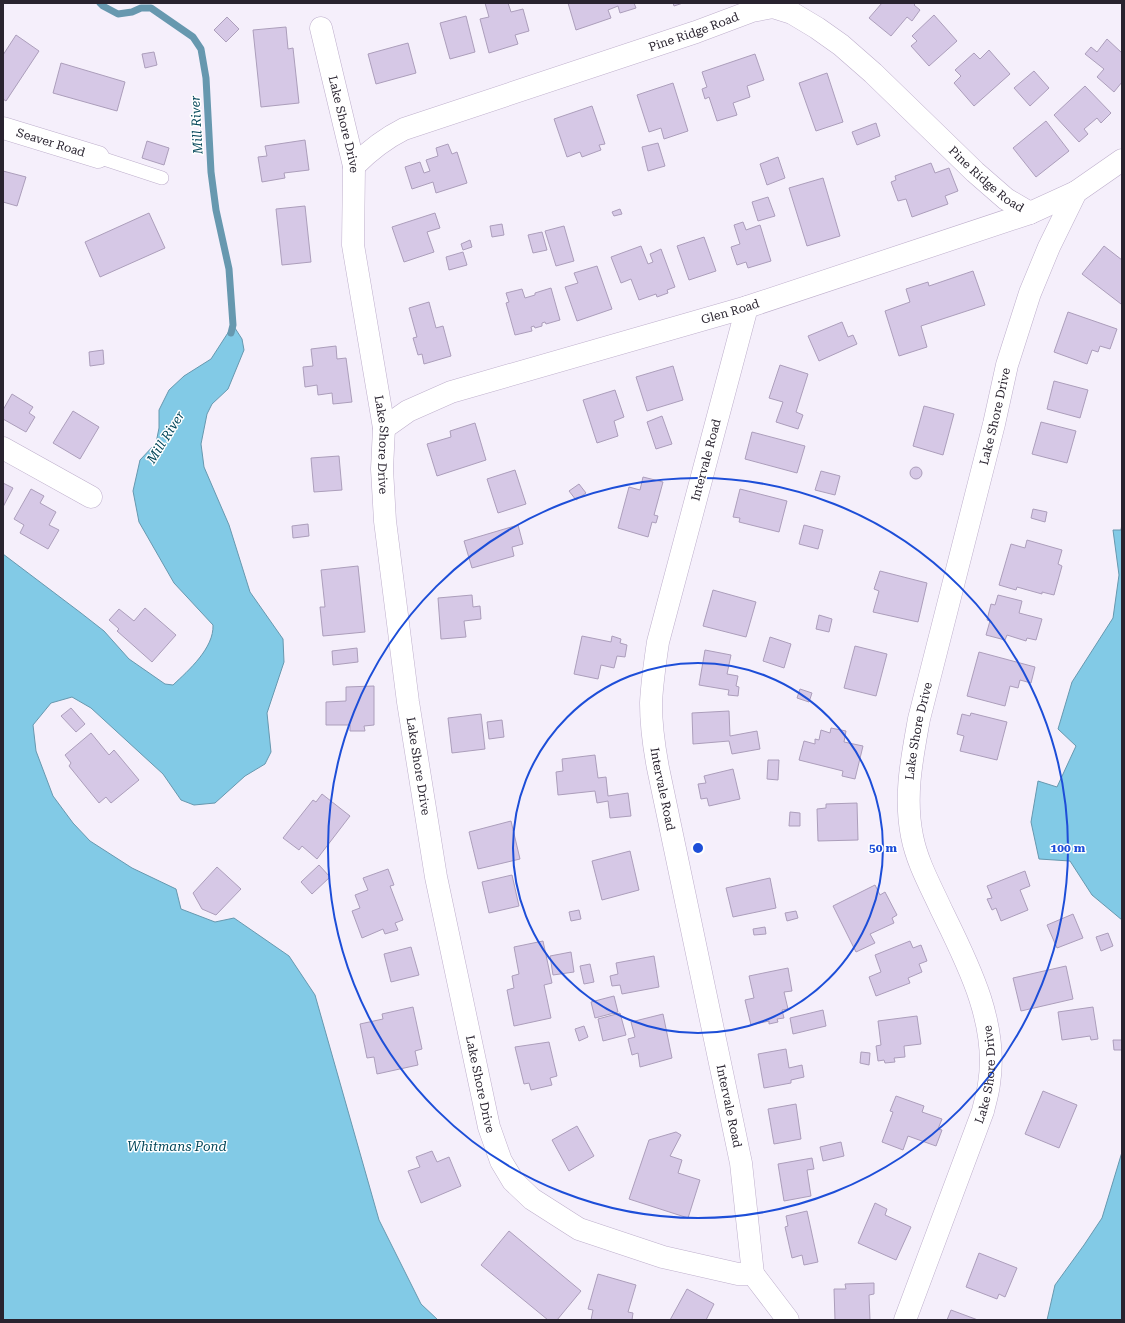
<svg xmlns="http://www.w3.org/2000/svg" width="1125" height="1323" viewBox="0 0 1125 1323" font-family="'Roboto Serif',serif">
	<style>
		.water { fill: #82cae6; stroke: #6798af }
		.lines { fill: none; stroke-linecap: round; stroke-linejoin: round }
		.stream { stroke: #6798af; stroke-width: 7 }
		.building { fill: #d6c8e6; stroke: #ac9ebb }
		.lane-casing { stroke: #beafcc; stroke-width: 14 }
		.street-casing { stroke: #beafcc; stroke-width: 23 }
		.lane { stroke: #fff; stroke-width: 13 }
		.street { stroke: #fff; stroke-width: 22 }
		.ring { fill: none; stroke: #1d4ed8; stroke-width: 2 }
		.labels { text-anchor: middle; stroke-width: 3; stroke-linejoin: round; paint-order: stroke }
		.street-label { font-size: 12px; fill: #29232f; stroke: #fff }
		.water-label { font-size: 13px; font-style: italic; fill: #034659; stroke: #fff }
		.centre { fill: #1d4ed8; stroke: #fff; stroke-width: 2 }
		.ring-label { font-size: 12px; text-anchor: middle; font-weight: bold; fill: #1d4ed8; stroke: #fff; stroke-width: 3; stroke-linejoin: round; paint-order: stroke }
	</style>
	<rect width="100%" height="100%" fill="#f5effb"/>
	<!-- water -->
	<g class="water">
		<path d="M 233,325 L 242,339 L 244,350 L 228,389 L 212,404 L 207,414 L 201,444 L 204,467 L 229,525 L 250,592 L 283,639 L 284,662 L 267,713 L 271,752 L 265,764 L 245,776 L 215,803 L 194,805 L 181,800 L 163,774 L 91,708 L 72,697 L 51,703 L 33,725 L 36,751 L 53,796 L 73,823 L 90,841 L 132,868 L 176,889 L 181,909 L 215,922 L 234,918 L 289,956 L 315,995 L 379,1220 L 421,1304 L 438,1320 L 3,1320 L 3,554 L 81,613 L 104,631 L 129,659 L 165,684 L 173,685 C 189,670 214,648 213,625 L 174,583 L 139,522 L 133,491 L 140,460 L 156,443 L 159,428 L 159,410 L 169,390 L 184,376 L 211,359 Z"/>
		<path d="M 1122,524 L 1122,920 L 1092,895 L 1070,861 L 1039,859 L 1031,822 L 1038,781 L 1057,787 L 1076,746 L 1058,729 L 1072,682 L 1113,618 L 1119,575 L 1113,530 L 1121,530 Z"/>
		<path d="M 1122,1152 L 1122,1320 L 1047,1320 L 1055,1285 L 1084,1245 L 1102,1218 Z"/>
	</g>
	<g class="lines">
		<!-- stream -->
		<path class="stream" d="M 100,3 L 103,6 L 118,14 L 132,12 L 141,8 L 151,8 L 193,37 L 201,49 L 206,78 L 211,172 L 216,210 L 229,269 L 233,325 L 231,333"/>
	</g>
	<!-- building -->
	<g class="building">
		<path d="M 485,3 L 508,3 L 511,12 L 523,9 L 529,31 L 515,35 L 518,44 L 489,53 L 480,19 L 489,17 Z"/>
		<path d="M 568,3 L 634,3 L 636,8 L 620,13 L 618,6 L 608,10 L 611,18 L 576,30 Z"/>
		<path d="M 673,3 L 683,3 L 674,6 Z"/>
		<path d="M 882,3 L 916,3 L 914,5 L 920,10 L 912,21 L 907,17 L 891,36 L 869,18 Z"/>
		<path d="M 934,15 L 957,41 L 929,66 L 911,46 L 917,41 L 912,36 Z"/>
		<path d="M 466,16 L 475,52 L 450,59 L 440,23 Z"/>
		<path d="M 227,17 L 239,29 L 226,42 L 214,30 Z"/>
		<path d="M 286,27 L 288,49 L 293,48 L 299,103 L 261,107 L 253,30 Z"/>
		<path d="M 16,35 L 39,51 L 6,101 L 3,99 L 3,55 Z"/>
		<path d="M 1107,39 L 1122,53 L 1122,82 L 1114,92 L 1097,77 L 1104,69 L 1085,54 L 1091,47 L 1097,52 Z"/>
		<path d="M 408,43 L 416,73 L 376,84 L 368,54 Z"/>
		<path d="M 989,50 L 1010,74 L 974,106 L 954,83 L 961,76 L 955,70 L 974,53 L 980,59 Z"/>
		<path d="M 154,52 L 157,65 L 145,68 L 142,54 Z"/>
		<path d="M 755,54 L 764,80 L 747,86 L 750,97 L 733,103 L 737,115 L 717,121 L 709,97 L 705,99 L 702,89 L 707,87 L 702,72 Z"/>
		<path d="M 61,63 L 125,82 L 117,111 L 53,93 Z"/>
		<path d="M 1034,71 L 1049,88 L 1030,106 L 1014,88 Z"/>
		<path d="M 827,73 L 843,122 L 816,131 L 799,83 Z"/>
		<path d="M 673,83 L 688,131 L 664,139 L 661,128 L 649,132 L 637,95 Z"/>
		<path d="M 1085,86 L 1111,113 L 1101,123 L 1097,118 L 1084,129 L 1088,134 L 1079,142 L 1054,115 Z"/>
		<path d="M 592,106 L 605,144 L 599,145 L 601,150 L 582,157 L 580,152 L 567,157 L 554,119 Z"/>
		<path d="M 1046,121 L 1069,151 L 1036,177 L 1013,148 Z"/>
		<path d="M 876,123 L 880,136 L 857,145 L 852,132 Z"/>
		<path d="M 305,140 L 309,170 L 284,173 L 285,178 L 262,182 L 258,157 L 267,156 L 265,146 Z"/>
		<path d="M 147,141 L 169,148 L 164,165 L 142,158 Z"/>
		<path d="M 658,143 L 665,166 L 648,171 L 642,147 Z"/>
		<path d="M 448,144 L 452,154 L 457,152 L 467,183 L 436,193 L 433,182 L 412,189 L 405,167 L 420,162 L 424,173 L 430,171 L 426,160 L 438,156 L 436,148 Z"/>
		<path d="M 778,157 L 785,178 L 767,185 L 760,164 Z"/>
		<path d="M 931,163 L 935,173 L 949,168 L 958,191 L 945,196 L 948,204 L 912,217 L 906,199 L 898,201 L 891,182 L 896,180 L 895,176 Z"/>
		<path d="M 3,171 L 26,177 L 17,206 L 3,202 Z"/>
		<path d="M 823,178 L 840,236 L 807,246 L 789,188 Z"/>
		<path d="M 768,197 L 775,216 L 758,221 L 752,202 Z"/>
		<path d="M 305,206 L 311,262 L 282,265 L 276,209 Z"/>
		<path d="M 620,209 L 622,214 L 614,216 L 612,212 Z"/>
		<path d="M 149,213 L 165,248 L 100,277 L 85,242 Z"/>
		<path d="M 435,213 L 440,228 L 427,232 L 434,252 L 404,262 L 392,227 Z"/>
		<path d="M 743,222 L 746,230 L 760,225 L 771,261 L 748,268 L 746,262 L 737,265 L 731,247 L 740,244 L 734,225 Z"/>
		<path d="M 502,224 L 504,235 L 492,237 L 490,226 Z"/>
		<path d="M 564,226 L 574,261 L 556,266 L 545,231 Z"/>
		<path d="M 542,232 L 547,250 L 533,253 L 528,235 Z"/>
		<path d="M 704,237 L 716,271 L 689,280 L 677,246 Z"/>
		<path d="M 470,240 L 472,247 L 463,250 L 461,244 Z"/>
		<path d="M 641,246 L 648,264 L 653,262 L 650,254 L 661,249 L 675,287 L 667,290 L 668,293 L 657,297 L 656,294 L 639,300 L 631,279 L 621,283 L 611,257 Z"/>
		<path d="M 1104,246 L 1122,260 L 1122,302 L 1121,304 L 1082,274 Z"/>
		<path d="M 463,252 L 467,265 L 449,270 L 446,257 Z"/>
		<path d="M 597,266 L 612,309 L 577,321 L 565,287 L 578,283 L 574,273 Z"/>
		<path d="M 973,271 L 985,305 L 921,326 L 927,347 L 899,356 L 885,311 L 910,302 L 906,289 L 928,282 L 929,286 Z"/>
		<path d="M 551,288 L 560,320 L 546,324 L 545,322 L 542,323 L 542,326 L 535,328 L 534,326 L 531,327 L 532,331 L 515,335 L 506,303 L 509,302 L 506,293 L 522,289 L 525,298 L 535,295 L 535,293 Z"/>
		<path d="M 429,302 L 436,328 L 443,326 L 451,356 L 424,364 L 422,354 L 418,355 L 413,338 L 417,337 L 409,308 Z"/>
		<path d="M 1068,312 L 1117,329 L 1110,349 L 1100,346 L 1098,352 L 1092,350 L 1087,364 L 1054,352 Z"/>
		<path d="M 842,322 L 848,337 L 853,335 L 857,344 L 819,361 L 808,336 Z"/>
		<path d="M 336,346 L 337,359 L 346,358 L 352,402 L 333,404 L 332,393 L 318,395 L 317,385 L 305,387 L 303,367 L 313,366 L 311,349 Z"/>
		<path d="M 103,350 L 104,364 L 90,366 L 89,352 Z"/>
		<path d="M 780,365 L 808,374 L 796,412 L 803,415 L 798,429 L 776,422 L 783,402 L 769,398 Z"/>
		<path d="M 673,366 L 683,400 L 647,411 L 636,377 Z"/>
		<path d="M 1054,381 L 1088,390 L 1080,418 L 1047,409 Z"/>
		<path d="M 615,390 L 624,417 L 614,421 L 618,436 L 597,443 L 583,400 Z"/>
		<path d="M 12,394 L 33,407 L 29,413 L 35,417 L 26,432 L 3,419 L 3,410 Z"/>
		<path d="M 924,406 L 954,414 L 943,455 L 913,446 Z"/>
		<path d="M 73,411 L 99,427 L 80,459 L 53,443 Z"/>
		<path d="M 662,416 L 672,444 L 656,449 L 647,422 Z"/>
		<path d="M 1041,422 L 1076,431 L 1067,463 L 1032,454 Z"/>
		<path d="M 475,423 L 486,460 L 437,476 L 427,444 L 451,437 L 450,431 Z"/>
		<path d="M 752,432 L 805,446 L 797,473 L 745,459 Z"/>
		<path d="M 339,456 L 342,490 L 314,492 L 311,458 Z"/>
		<circle cx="916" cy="473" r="6"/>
		<path d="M 515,470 L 526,504 L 498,513 L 487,479 Z"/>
		<path d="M 821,471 L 840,476 L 835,495 L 815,490 Z"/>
		<path d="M 643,477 L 663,482 L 654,515 L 658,516 L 656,523 L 652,522 L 648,537 L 618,528 L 629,487 L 640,490 Z"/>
		<path d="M 3,483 L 13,488 L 3,507 Z"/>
		<path d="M 579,484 L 586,493 L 576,500 L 569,491 Z"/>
		<path d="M 31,489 L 44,496 L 40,503 L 56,512 L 49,525 L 59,530 L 48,549 L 20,533 L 24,525 L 14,519 Z"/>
		<path d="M 740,489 L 787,501 L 779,532 L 739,522 L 740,518 L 733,517 Z"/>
		<path d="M 1033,509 L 1047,512 L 1045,522 L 1031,518 Z"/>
		<path d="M 308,524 L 309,536 L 293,538 L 292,526 Z"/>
		<path d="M 518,525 L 523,544 L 512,547 L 514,556 L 472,568 L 464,541 Z"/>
		<path d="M 804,525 L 823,530 L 818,549 L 799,544 Z"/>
		<path d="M 1027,540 L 1062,550 L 1058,564 L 1062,566 L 1054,595 L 1042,592 L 1042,594 L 1017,587 L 1016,590 L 999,585 L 1011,544 L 1025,548 Z"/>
		<path d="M 358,566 L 365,632 L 323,636 L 320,607 L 325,607 L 321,570 Z"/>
		<path d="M 880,571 L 927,583 L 918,622 L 873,612 L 879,591 L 874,589 Z"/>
		<path d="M 713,590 L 756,602 L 746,637 L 703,626 Z"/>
		<path d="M 472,595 L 473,607 L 480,606 L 481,619 L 464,621 L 466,637 L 441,639 L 438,598 Z"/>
		<path d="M 998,595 L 1022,601 L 1019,613 L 1042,619 L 1036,640 L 1027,638 L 1026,641 L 1007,635 L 1005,640 L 986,635 L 990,621 L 987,620 L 991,604 L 995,605 Z"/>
		<path d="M 145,608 L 176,635 L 152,662 L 117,631 L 119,629 L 109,620 L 119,609 L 134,621 Z"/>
		<path d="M 819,615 L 832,619 L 829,632 L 816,629 Z"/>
		<path d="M 582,636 L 611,642 L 612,636 L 621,639 L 620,643 L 627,645 L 625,657 L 617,656 L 614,668 L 601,665 L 598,679 L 574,674 Z"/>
		<path d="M 770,637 L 791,644 L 784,668 L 763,661 Z"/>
		<path d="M 855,646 L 887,654 L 876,696 L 844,688 Z"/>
		<path d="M 357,648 L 358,662 L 333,665 L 332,651 Z"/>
		<path d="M 705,650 L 731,655 L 727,674 L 738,676 L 736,686 L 739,687 L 738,696 L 728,695 L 729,690 L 699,685 Z"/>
		<path d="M 979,652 L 1035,667 L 1031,683 L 1020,680 L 1018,688 L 1010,686 L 1005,706 L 967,696 Z"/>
		<path d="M 374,686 L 374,725 L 364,726 L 365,731 L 350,731 L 350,725 L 326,725 L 326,702 L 346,701 L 346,687 Z"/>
		<path d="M 800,689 L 812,693 L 809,702 L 797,698 Z"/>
		<path d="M 71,708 L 85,724 L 76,732 L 61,716 Z"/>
		<path d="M 729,711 L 730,736 L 757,731 L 760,749 L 732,754 L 729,741 L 693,744 L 692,713 Z"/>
		<path d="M 971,713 L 1007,722 L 997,760 L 960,751 L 964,736 L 957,734 L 962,714 L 970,716 Z"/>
		<path d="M 481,714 L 485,749 L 452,753 L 448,718 Z"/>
		<path d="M 502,720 L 504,737 L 489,739 L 487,722 Z"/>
		<path d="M 831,728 L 846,731 L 844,742 L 863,746 L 855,779 L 842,776 L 843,771 L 799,760 L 804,741 L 815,744 L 815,739 L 819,740 L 821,730 L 830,733 Z"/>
		<path d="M 91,733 L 109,755 L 114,750 L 139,780 L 111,803 L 106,797 L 99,803 L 69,766 L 71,763 L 65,755 Z"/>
		<path d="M 595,755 L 598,778 L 606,777 L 608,796 L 628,793 L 631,816 L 610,818 L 608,801 L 597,803 L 595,791 L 558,795 L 556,772 L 563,771 L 562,759 Z"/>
		<path d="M 768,760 L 779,760 L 778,780 L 767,779 Z"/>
		<path d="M 733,769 L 740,799 L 709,806 L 707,798 L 701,799 L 698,784 L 706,783 L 704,776 Z"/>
		<path d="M 322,794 L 350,816 L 317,859 L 302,846 L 299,850 L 283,838 L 313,800 L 316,802 Z"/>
		<path d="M 857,803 L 858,840 L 818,841 L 817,809 L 826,808 L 826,804 Z"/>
		<path d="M 790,812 L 800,813 L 800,826 L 789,826 Z"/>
		<path d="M 511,821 L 520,859 L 478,869 L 469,832 Z"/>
		<path d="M 630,851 L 639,890 L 602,900 L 592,861 Z"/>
		<path d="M 319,865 L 330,877 L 312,894 L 301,882 Z"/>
		<path d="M 217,867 L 241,889 L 216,915 L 202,909 L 193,893 Z"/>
		<path d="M 388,869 L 394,885 L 390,886 L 403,920 L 395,923 L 398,930 L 385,934 L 383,929 L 362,938 L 352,911 L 360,908 L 355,895 L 368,890 L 363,878 Z"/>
		<path d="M 1025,871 L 1030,886 L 1020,890 L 1028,910 L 1001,921 L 996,908 L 992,910 L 987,899 L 992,898 L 987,886 Z"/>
		<path d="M 512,875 L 519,906 L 489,913 L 482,882 Z"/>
		<path d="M 770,878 L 776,908 L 733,917 L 726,888 Z"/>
		<path d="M 875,885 L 880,895 L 885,892 L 897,915 L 892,918 L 894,923 L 870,934 L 875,943 L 856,952 L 833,906 Z"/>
		<path d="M 579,910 L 581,919 L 571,921 L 569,912 Z"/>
		<path d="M 796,911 L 798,918 L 787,921 L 785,913 Z"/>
		<path d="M 1073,914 L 1083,938 L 1057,948 L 1047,925 Z"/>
		<path d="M 765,927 L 766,934 L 754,935 L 753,929 Z"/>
		<path d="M 1108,933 L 1113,946 L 1101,951 L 1096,937 Z"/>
		<path d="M 543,941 L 552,983 L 544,985 L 551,1018 L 514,1026 L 507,990 L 514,988 L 512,976 L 519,974 L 514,947 Z"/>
		<path d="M 910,941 L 913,948 L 921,945 L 927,961 L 919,964 L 922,972 L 908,978 L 910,983 L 876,996 L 869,977 L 881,972 L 875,955 Z"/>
		<path d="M 411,947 L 419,975 L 391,982 L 384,954 Z"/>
		<path d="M 571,952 L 574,972 L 553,975 L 550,956 Z"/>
		<path d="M 654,956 L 659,987 L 622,994 L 620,985 L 612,986 L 610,976 L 618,974 L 616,963 Z"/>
		<path d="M 590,964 L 594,982 L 584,984 L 580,966 Z"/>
		<path d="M 1066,966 L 1073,999 L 1021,1011 L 1013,978 Z"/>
		<path d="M 788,968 L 792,991 L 784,992 L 788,1009 L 782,1010 L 784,1018 L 777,1019 L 778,1022 L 769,1024 L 769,1021 L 751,1025 L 745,1000 L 754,998 L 749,976 Z"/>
		<path d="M 614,996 L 618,1012 L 595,1018 L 591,1002 Z"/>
		<path d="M 413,1007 L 422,1049 L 415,1051 L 418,1065 L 377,1074 L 374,1057 L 367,1058 L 360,1024 L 383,1019 L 382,1014 Z"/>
		<path d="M 1093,1007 L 1098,1039 L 1091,1040 L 1090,1036 L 1062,1040 L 1058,1012 Z"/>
		<path d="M 823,1010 L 826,1026 L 793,1034 L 790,1018 Z"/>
		<path d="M 620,1013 L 626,1035 L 603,1041 L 598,1019 Z"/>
		<path d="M 663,1014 L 672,1058 L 640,1067 L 638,1053 L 632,1055 L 628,1039 L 635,1037 L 631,1022 Z"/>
		<path d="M 917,1016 L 921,1044 L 904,1046 L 905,1057 L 894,1058 L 895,1062 L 885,1063 L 884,1060 L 878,1061 L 876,1046 L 881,1045 L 878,1021 Z"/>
		<path d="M 584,1026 L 588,1037 L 579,1041 L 575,1029 Z"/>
		<path d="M 1113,1040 L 1122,1040 L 1122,1050 L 1114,1050 Z"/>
		<path d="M 549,1042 L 557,1076 L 550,1078 L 552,1085 L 531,1090 L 529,1083 L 524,1084 L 515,1047 Z"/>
		<path d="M 786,1049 L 789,1068 L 802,1065 L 804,1077 L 791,1080 L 791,1083 L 764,1088 L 758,1054 Z"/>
		<path d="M 861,1052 L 870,1053 L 869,1065 L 860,1063 Z"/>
		<path d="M 1043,1091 L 1077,1105 L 1059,1148 L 1025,1134 Z"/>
		<path d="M 896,1096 L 924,1106 L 922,1112 L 942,1119 L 938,1129 L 942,1130 L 936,1146 L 908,1136 L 903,1150 L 882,1142 L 893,1112 L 890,1111 Z"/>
		<path d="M 796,1104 L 801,1139 L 774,1144 L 768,1109 Z"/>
		<path d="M 577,1126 L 594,1156 L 569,1171 L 552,1140 Z"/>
		<path d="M 676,1132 L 681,1135 L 670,1156 L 682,1160 L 678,1173 L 700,1180 L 688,1218 L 629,1199 L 649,1140 Z"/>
		<path d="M 841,1142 L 844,1156 L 823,1161 L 820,1147 Z"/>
		<path d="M 432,1151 L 437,1162 L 449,1157 L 461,1186 L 421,1203 L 408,1171 L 420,1167 L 416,1157 Z"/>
		<path d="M 812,1158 L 814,1169 L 807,1170 L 811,1196 L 784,1201 L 778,1164 Z"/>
		<path d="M 875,1203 L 887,1209 L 885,1215 L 911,1227 L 896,1260 L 858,1243 Z"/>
		<path d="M 807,1211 L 818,1262 L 804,1265 L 802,1255 L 792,1258 L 785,1227 L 788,1226 L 786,1216 Z"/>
		<path d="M 509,1231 L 581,1291 L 557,1320 L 548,1320 L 481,1265 Z"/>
		<path d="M 979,1253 L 1017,1268 L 1005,1297 L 999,1294 L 997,1299 L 966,1287 Z"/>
		<path d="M 598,1274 L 636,1285 L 628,1312 L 633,1313 L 632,1320 L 591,1320 L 593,1310 L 588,1309 Z"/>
		<path d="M 874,1283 L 874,1294 L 869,1295 L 870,1320 L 835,1320 L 834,1289 L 846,1289 L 845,1284 Z"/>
		<path d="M 687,1289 L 714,1304 L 706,1320 L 670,1320 Z"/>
		<path d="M 951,1310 L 978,1320 L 947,1320 Z"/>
	</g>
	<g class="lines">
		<!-- lane casing -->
		<g class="lane-casing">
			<path id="lane" d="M 98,157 L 162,178"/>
		</g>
		<!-- street casing -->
		<g class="street-casing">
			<g id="street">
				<path id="s1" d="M 321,28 L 354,166 L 353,245 L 384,428 L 382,469 L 385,521 L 408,702 L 436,877 L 489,1127 L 501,1161 L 513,1181 L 532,1199 L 579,1229 L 663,1257 L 738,1274 L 753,1274 L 788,1320"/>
				<path id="s2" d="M 3,128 L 98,157"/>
				<path id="s3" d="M 354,166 C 370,150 384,139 404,129 L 696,32 L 752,11 L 773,7 L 792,13 L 817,28 L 841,45 L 873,73 L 975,172 L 1006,199 L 1030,213"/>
				<path id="s4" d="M 747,307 L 658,642 C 655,662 652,683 651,703 C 651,725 654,747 658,768 L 741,1163 L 753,1274"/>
				<path id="s5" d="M 384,428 L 408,411 L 451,392 L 747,307 L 1030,213 L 1076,192"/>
				<path d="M 3,448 L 91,497"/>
				<path id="s6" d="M 905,1320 L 983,1111 C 985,1102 988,1093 989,1084 C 999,1023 967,962 941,909 C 930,885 917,862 912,836 C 904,796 912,758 919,719 L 994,424 L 1007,365 L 1030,293 L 1049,247 L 1076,192 L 1122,160"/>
			</g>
		</g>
		<!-- lane -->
		<use href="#lane" class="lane"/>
		<!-- street -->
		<use href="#street" class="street"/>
	</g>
	<!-- distance rings -->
	<g class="ring">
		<circle cx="698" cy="848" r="185"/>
		<circle cx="698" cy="848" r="370"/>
	</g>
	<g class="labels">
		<!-- street labels -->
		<g class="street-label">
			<text dy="4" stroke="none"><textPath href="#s3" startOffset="368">Pine Ridge Road</textPath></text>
			<text dy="4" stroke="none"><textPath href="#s1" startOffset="99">Lake Shore Drive</textPath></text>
			<text dy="4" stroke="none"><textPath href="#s2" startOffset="50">Seaver Road</textPath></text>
			<text dy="4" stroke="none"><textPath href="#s3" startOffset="728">Pine Ridge Road</textPath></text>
			<text dy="4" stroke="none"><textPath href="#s5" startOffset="367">Glen Road</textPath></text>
			<text dy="4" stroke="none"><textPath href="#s6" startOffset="944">Lake Shore Drive</textPath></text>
			<text dy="4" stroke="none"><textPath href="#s1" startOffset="423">Lake Shore Drive</textPath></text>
			<text transform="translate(706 460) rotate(-75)" y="4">Intervale Road</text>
			<text dy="4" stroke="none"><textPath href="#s6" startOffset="620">Lake Shore Drive</textPath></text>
			<text dy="4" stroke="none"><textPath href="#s1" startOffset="747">Lake Shore Drive</textPath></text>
			<text dy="4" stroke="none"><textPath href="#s4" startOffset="495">Intervale Road</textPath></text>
			<text dy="4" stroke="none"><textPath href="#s6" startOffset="260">Lake Shore Drive</textPath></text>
			<text dy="4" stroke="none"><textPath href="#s1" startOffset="1071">Lake Shore Drive</textPath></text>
			<text dy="4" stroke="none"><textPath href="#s4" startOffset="819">Intervale Road</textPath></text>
		</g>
		<!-- water labels -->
		<g class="water-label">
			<text transform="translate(196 125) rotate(-93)" y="5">Mill River</text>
			<text transform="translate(165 437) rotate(-58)" y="5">Mill River</text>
			<text x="177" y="1151">Whitmans Pond</text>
		</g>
	</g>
	<circle cx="698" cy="848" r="6" class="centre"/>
	<g class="ring-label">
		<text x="883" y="852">50 m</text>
		<text x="1068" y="852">100 m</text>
	</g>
	<!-- border -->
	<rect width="1125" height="1323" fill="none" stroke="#29232f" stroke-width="8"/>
</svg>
